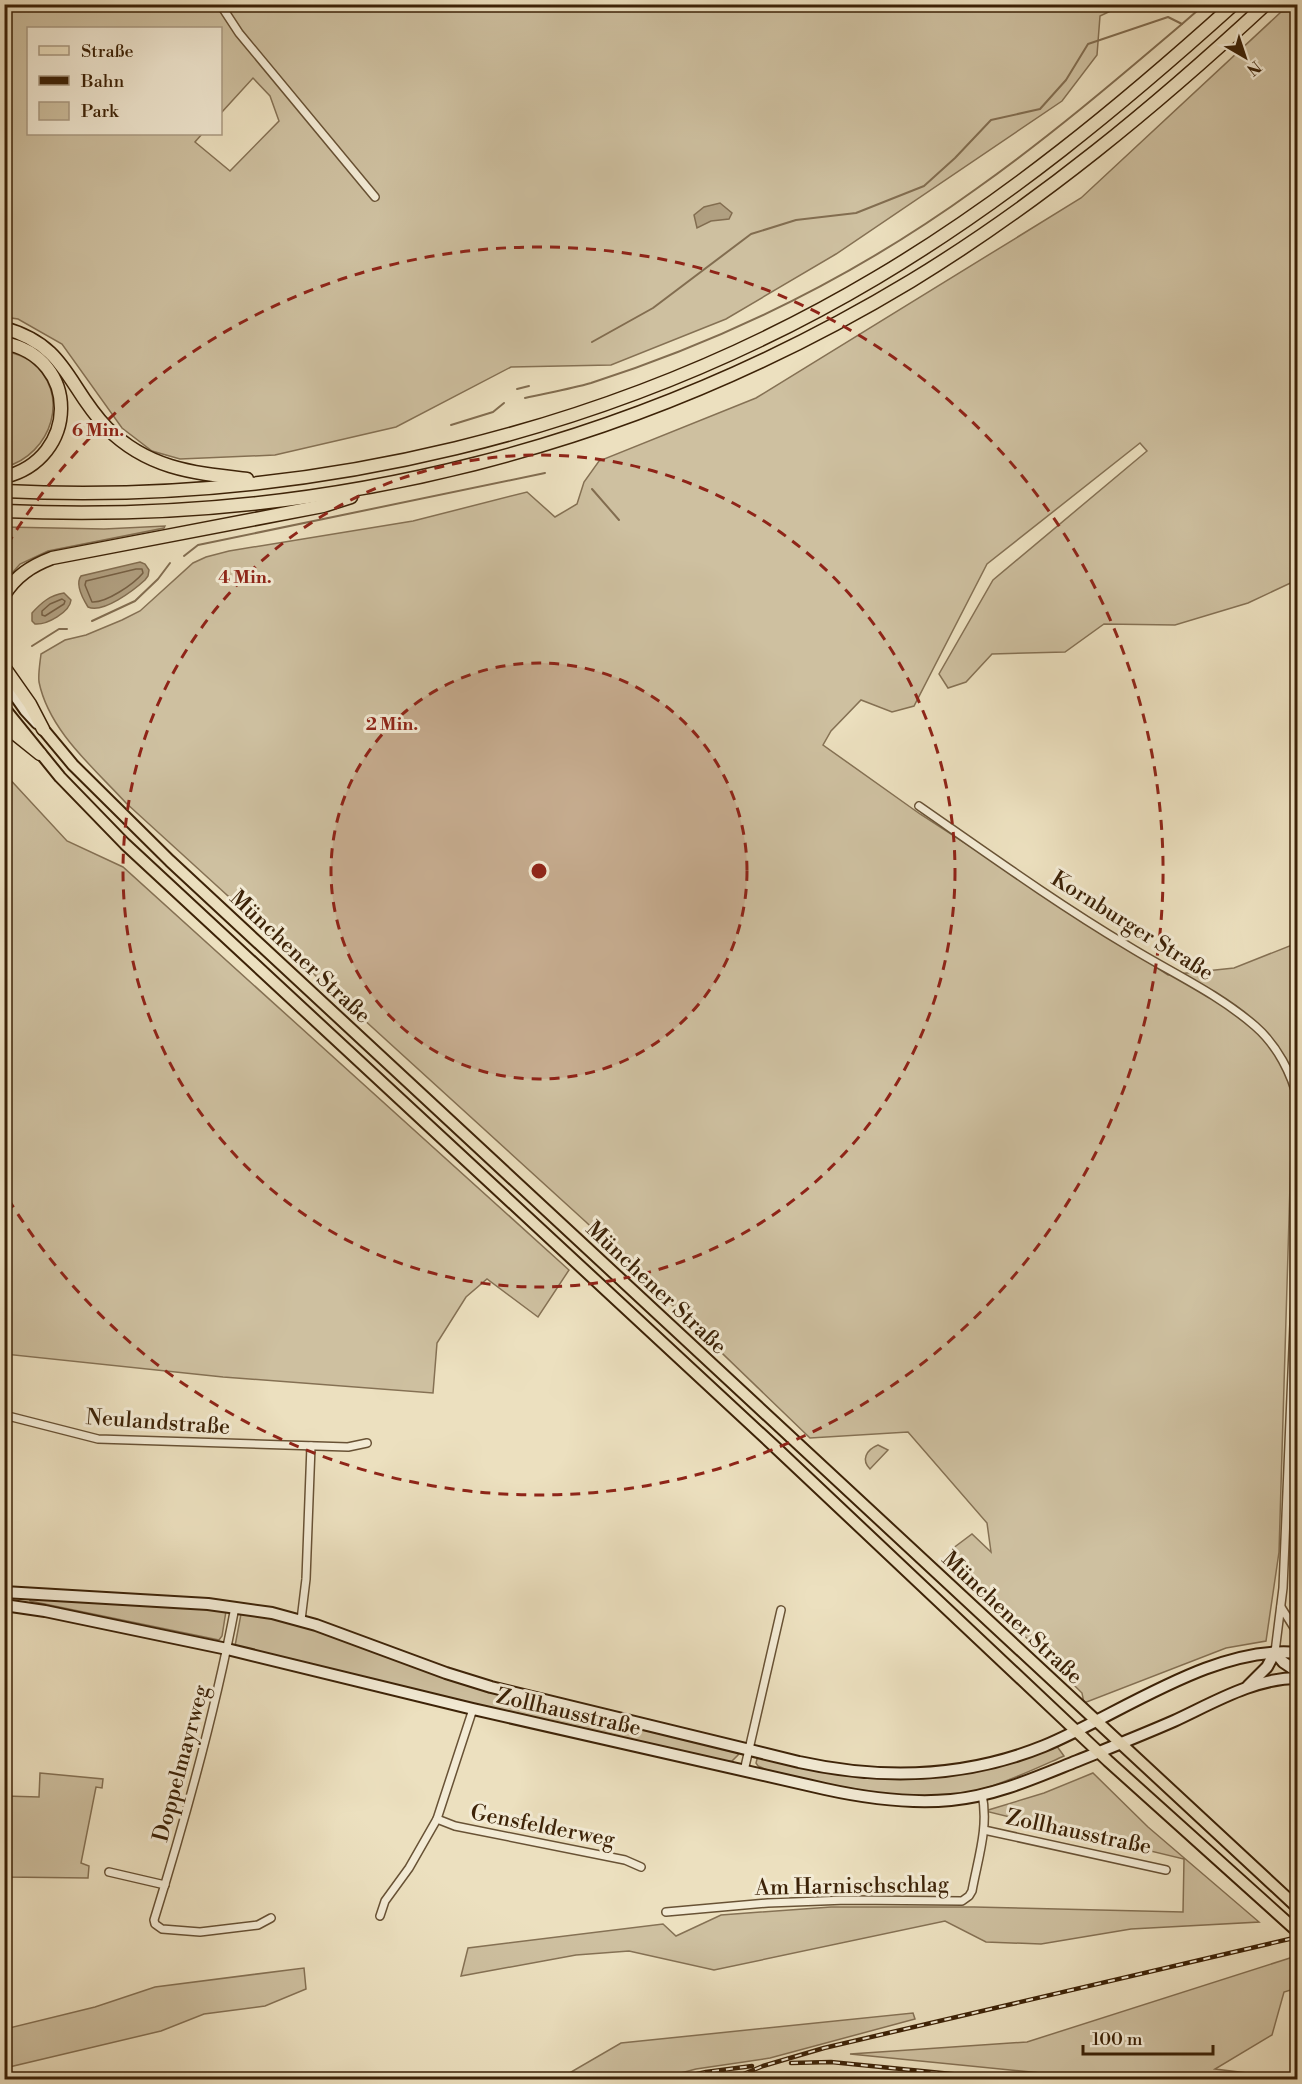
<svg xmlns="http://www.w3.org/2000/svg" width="1302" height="2084" viewBox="0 0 1302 2084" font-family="'Libre Bodoni',serif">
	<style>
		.green { fill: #cec0a0; stroke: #857154; stroke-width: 1.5; fill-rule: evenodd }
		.water { fill: #b09f80; stroke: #826d50; stroke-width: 1.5 }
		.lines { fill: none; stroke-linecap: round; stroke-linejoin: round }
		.shore { stroke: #766044; stroke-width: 1.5 }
		.stream { stroke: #826d50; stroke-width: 2 }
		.minor-casing { stroke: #685235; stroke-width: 10 }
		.secondary-casing { stroke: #3c2207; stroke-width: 14 }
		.primary-casing { stroke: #3c2207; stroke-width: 14 }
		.motorway-casing { stroke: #3c2207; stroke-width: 15 }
		.minor { stroke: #f3ebd5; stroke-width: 7 }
		.secondary { stroke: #f3ebd5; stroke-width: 10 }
		.primary { stroke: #ece0bf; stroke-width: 10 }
		.motorway { stroke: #ece0bf; stroke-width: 12 }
		.rail-casing { stroke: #3c2207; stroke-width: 4.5 }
		.rail { stroke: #f3ebd5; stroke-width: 2; stroke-dasharray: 7; stroke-linecap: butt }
		.ring { fill: none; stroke: #8f2418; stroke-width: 3; stroke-dasharray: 10 8 }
		.labels { text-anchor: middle; stroke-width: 6; stroke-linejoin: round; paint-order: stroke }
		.street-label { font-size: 22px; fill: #3c2207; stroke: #f3ebd5 }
		.centre { fill: #8f2418; stroke: #f3ebd5; stroke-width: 3 }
		.ring-label { font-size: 18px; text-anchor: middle; font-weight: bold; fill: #8f2418; stroke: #f3ebd5; stroke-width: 6; stroke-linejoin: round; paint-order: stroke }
	</style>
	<rect width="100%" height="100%" fill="#ece0bf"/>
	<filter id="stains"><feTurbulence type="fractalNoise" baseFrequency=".00333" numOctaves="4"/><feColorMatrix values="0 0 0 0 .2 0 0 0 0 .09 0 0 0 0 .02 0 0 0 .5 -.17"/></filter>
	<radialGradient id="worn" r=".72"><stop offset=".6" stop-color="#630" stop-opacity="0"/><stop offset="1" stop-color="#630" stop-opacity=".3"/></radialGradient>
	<!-- green -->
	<g class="green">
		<path d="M 5,5 L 1123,5 L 1100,16 L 1097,55 L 1062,101 L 836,254 L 726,319 L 611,365 L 511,367 L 396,427 L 275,455 L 180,459 L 152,451 L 122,428 L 62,344 L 18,319 L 5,317 ZM 28,28 L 220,28 L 221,113 L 253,78 L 270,96 L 279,121 L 230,171 L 195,142 L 202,134 L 28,134 Z"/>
		<path d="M 1297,11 L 1297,580 L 1248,603 L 1175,625 L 1104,624 L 1065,652 L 992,654 L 966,682 L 948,688 L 939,674 L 993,580 L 1147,451 L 1140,443 L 987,564 L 914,706 L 892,712 L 861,700 L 831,731 L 823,745 L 920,814 L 1168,975 L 1234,968 L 1297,943 L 1298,1102 L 1291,1107 L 1292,1119 L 1279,1552 L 1266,1641 L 1226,1648 L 1084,1703 L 1082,1693 L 958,1570 L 952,1549 L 972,1534 L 991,1552 L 987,1523 L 908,1432 L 810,1438 L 586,1222 L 126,803 C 94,768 49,731 39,682 C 38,674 40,663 41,654 L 65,640 L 86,635 L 122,620 L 140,611 L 193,563 L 206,557 L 229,551 L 413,521 L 527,492 L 555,517 L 577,504 L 584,482 L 599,461 L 756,398 L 1081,198 L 1281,12 Z"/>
		<path d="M 5,351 C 14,353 23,356 30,361 C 73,393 51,455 5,467 Z"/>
		<path d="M 165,526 L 164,528 L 48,551 L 20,564 L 5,581 L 5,527 L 104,529 Z"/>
		<path d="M 5,774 L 67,841 L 123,867 L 569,1270 L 538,1317 L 487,1279 L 466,1297 L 437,1343 L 433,1393 L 223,1377 L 5,1354 L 5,1357 Z"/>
		<path d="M 878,1445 L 888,1450 L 870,1469 C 861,1460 866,1450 878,1445 Z"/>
		<path d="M 30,1598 L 204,1605 L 226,1611 L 222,1636 L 219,1640 L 30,1601 Z"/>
		<path d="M 244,1609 L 268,1612 L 446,1674 L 739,1752 L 738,1755 L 732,1761 L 724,1762 L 578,1727 L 472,1705 L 235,1646 L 241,1614 Z"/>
		<path d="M 1056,1745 L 1064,1756 C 1037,1768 1008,1782 979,1790 C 910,1810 834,1786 767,1770 L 758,1766 L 756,1763 L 757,1759 L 762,1756 L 918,1777 Z"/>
		<path d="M 40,1773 L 103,1779 L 102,1788 L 96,1787 L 81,1863 L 89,1866 L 88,1878 L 5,1877 L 5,1796 L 39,1797 Z"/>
		<path d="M 1093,1773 L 1148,1827 L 1259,1922 L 1131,1929 L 1041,1944 L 986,1942 L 945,1921 L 714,1970 L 629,1951 L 576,1955 L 461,1976 L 468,1948 L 663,1924 L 676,1936 L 721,1915 L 831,1907 L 974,1907 L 1183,1912 L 1184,1859 L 985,1811 L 1044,1793 Z"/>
		<path d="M 1293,1957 L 1297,1957 L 1297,1988 L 1284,1992 L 1272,2035 L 1215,2069 L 1295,2079 L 1101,2079 L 850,2054 L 1027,2042 Z"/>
		<path d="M 304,1968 L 306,1989 L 265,2006 L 204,2014 L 161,2031 L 5,2068 L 5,2029 L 95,2007 L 155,1987 Z"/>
		<path d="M 913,2013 L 915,2019 L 770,2058 L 696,2069 L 658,2079 L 559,2079 L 621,2043 Z"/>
		<path d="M 770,2074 L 864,2079 L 755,2079 Z"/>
	</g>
	<!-- water -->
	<g class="water">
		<path d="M 720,203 L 732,213 L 729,219 L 711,221 L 697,228 L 694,215 L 704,207 Z"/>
		<path d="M 140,562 L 145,564 L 149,570 L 148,576 L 145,580 C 134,590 103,614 88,607 C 83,599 75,584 81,576 Z"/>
		<path d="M 64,593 L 71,600 C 70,612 47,625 35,624 L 32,621 L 32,613 C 41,603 50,595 64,593 Z"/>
	</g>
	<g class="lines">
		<!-- shore -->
		<g class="shore">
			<path d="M 136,569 L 142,569 L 143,573 C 134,584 106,603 92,602 L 85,585 L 86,581 Z"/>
			<path d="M 62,599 L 65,601 L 64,604 L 45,616 L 42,615 L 42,611 L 50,604 Z"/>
		</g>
		<!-- stream -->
		<g class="stream">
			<path d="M 592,342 L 653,308 L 751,234 L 796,220 L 856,213 L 924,186 L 955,158 L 991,120 L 1040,109 L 1066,80 L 1088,44 L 1168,17 L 1182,24 L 1205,4"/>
			<path d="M 517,389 L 529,386"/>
			<path d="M 525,398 C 547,393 570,389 591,383 C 728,339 860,273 976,189 C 1048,138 1115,81 1182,24"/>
			<path d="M 451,425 L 493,412 L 504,403"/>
			<path d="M 592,489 L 619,520"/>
			<path d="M 184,556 L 198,545 L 545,473"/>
			<path d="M 92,621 L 135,601 L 158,579 L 170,563"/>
			<path d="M 32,646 L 59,629 L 67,629"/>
		</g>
		<!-- minor casing -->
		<g class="minor-casing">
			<g id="minor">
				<path d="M 220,4 L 239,33 L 375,197"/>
				<path d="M 919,806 C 988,854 1056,903 1128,946 C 1170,972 1217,993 1255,1026 C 1277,1045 1292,1074 1298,1101"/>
				<path d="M 4,1415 L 98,1439 L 348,1447 L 367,1443"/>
				<path d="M 235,1607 C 215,1713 186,1817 154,1920 L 155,1924 L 162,1929 L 200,1932 L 258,1925 L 271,1918"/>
				<path d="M 1281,1607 L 1298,1634"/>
				<path d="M 301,1620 L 306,1579 L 311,1446"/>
				<path d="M 1275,1652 L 1283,1588 L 1298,1229"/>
				<path d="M 744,1771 L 781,1610"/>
				<path d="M 437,1819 L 455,1826 L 625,1860 L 641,1867"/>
				<path d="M 984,1830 L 1166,1870"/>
				<path d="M 109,1872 L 165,1885"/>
				<path d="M 666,1912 L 768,1903 L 847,1900 L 962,1901 L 969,1896 L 972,1891 C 978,1858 989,1827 982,1794"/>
				<path d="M 380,1916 L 385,1901 L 409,1868 L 437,1819 L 473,1709"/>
			</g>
		</g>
		<!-- secondary casing -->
		<g class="secondary-casing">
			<g id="secondary">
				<path d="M 4,680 L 25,710 L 37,723"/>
				<path d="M 4,1592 L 208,1604 L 272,1613 L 316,1625 L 446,1673 L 491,1687 L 799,1762 C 881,1780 965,1778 1044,1746 C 1119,1715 1215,1644 1298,1653"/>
				<path d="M 4,1605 L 45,1611 L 227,1649 L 473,1709 L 825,1789 C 866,1798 908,1804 951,1800 C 995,1796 1037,1777 1077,1761 C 1109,1748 1142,1735 1174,1721 C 1213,1703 1254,1678 1298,1678"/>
				<path d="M 1275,1652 L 1283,1662 L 1298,1672"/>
				<path d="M 1248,1686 L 1267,1667 L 1275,1652"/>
			</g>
		</g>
		<!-- primary casing -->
		<g class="primary-casing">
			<g id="primary">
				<path d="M 4,708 L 60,777 L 125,844 L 774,1446 L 1108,1761 L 1298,1932"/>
				<path d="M 43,729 L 73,765 L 170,861 L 1298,1908"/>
			</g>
		</g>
		<!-- motorway casing -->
		<g class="motorway-casing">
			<g id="motorway">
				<path d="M 4,328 C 68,346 67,387 107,428 C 148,469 194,473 247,479"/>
				<path d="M 4,343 C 81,358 79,459 4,477"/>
				<path d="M 4,491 C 307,506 615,433 876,278 C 1006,201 1122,105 1234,4"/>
				<path d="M 4,511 C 325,526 636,447 911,281 C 1039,203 1156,106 1266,4"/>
				<path d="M 4,595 C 16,576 31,566 52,558 L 323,506 L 351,497"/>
				<path d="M 4,667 L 30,704 L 43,729"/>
				<path d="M 4,725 L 40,754"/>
			</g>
		</g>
		<!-- minor -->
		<use href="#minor" class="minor"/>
		<!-- secondary -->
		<use href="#secondary" class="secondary"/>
		<!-- primary -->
		<use href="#primary" class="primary"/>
		<!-- motorway -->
		<use href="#motorway" class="motorway"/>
		<!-- rail casing -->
		<g class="rail-casing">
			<g id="rail">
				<path d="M 791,2063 L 831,2062 L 1012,2080"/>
				<path d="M 671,2080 L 706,2072 L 752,2066"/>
				<path d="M 729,2080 L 763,2066 L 824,2048 L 1298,1937"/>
			</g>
		</g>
		<!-- rail -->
		<use href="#rail" class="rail"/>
	</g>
	<!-- distance rings -->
	<circle cx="539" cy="871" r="208" fill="#8f2418" fill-opacity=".12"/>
	<g class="ring">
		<circle cx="539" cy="871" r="208"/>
		<circle cx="539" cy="871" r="416"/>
		<path d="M7 545A624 624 0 1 1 7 1197"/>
	</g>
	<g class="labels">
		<!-- street labels -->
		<g class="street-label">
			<text transform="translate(1133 925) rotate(32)" y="8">Kornburger Straße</text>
			<text transform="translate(301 956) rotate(43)" y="8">Münchener Straße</text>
			<text transform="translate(657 1287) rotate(43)" y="8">Münchener Straße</text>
			<text transform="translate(158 1421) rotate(4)" y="8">Neulandstraße</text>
			<text transform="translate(1013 1617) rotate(43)" y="8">Münchener Straße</text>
			<text transform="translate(569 1711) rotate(13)" y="8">Zollhausstraße</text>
			<text transform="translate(180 1763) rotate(-75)" y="8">Doppelmayrweg</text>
			<text transform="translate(543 1825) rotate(11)" y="8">Gensfelderweg</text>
			<text transform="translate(1079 1831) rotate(12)" y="8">Zollhausstraße</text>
			<text transform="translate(852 1885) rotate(-1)" y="8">Am Harnischschlag</text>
		</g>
	</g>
	<circle cx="539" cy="871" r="9" class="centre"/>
	<g class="ring-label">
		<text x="98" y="436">6 Min.</text>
		<text x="245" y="583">4 Min.</text>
		<text x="392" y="730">2 Min.</text>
	</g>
	<!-- margin -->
	<rect width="1302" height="2084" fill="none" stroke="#ece0bf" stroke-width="24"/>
	<rect x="6" y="6" width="1290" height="2072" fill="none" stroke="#3c2207" stroke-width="3"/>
	<rect x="12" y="12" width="1278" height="2060" fill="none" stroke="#3c2207" stroke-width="1.5"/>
	<!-- legend -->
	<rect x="27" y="27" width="195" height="108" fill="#f3ebd5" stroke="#aa9b83" stroke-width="1.5"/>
	<rect x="39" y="46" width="30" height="9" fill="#ece0bf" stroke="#aa9b83" stroke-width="1.5"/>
	<text x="81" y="57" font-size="18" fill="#3c2207">Straße</text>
	<rect x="39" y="76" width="30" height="9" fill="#3c2207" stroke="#aa9b83" stroke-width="1.5"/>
	<text x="81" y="87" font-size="18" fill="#3c2207">Bahn</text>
	<rect x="39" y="102" width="30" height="18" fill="#cec0a0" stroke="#aa9b83" stroke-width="1.5"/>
	<text x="81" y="117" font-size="18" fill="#3c2207">Park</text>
	<!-- north arrow -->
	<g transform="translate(1245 57) rotate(141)" stroke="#f3ebd5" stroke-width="4.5" paint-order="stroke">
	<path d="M0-4.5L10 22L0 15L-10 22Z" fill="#3c2207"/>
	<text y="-9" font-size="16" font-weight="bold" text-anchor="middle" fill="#3c2207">N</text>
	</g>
	<!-- scale -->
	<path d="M1083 2045v9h130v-9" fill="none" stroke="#3c2207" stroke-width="3"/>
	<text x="1092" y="2045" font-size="18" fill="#3c2207" stroke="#f3ebd5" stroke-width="4.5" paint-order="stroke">100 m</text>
	<rect width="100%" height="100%" filter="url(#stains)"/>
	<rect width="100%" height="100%" fill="url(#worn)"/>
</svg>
